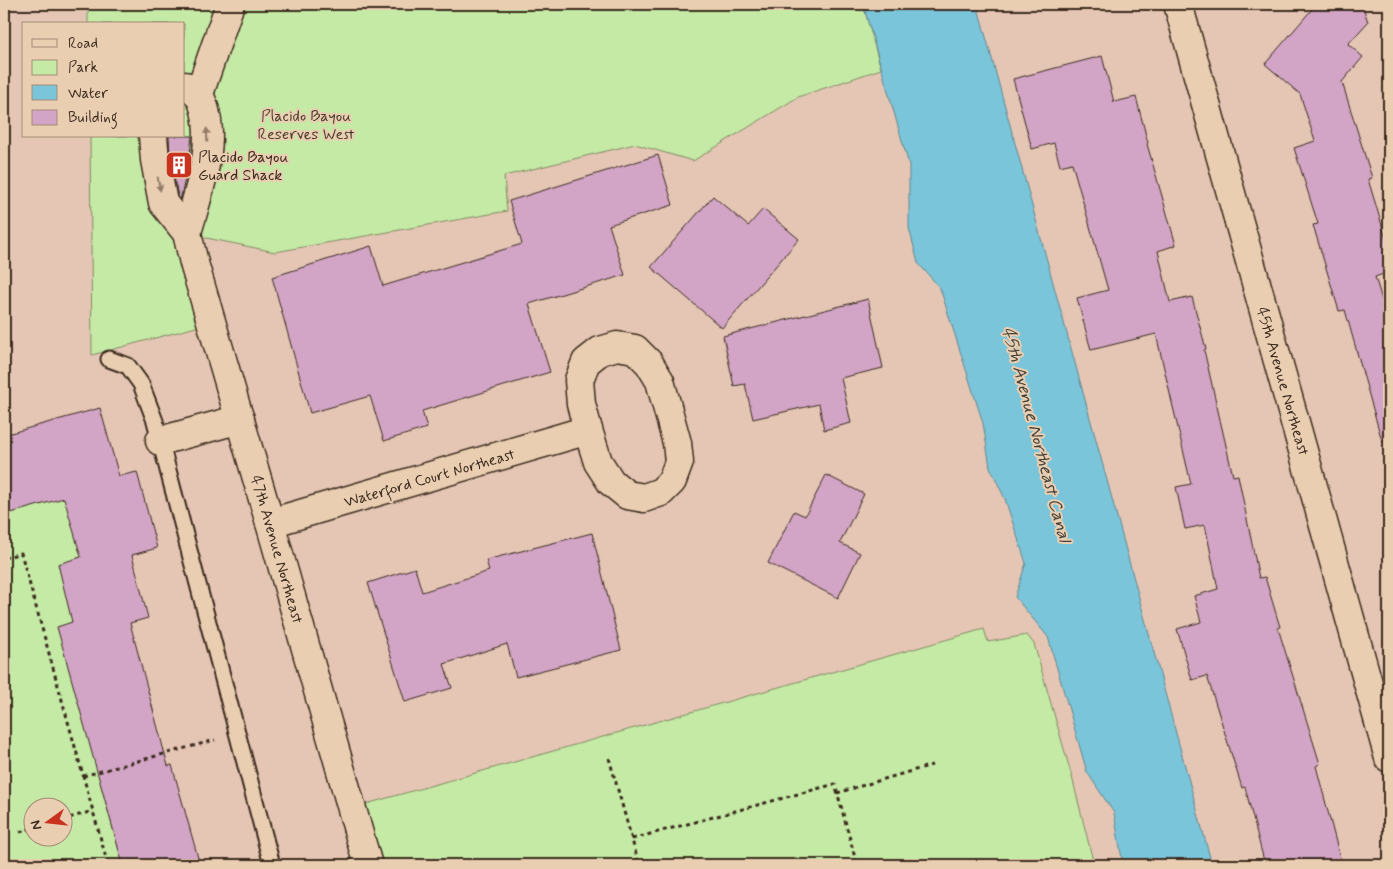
<svg xmlns="http://www.w3.org/2000/svg" width="1393" height="869" viewBox="0 0 1393 869" font-family="Mynerve,sans-serif">
	<style>
		.green { fill: #c4eaa5; stroke: #808a62; fill-rule: evenodd }
		.water { fill: #7ac5da; stroke: #61878f }
		.building { fill: #d2a4c6; stroke: #3b2a1e }
		.lines { fill: none; stroke-linecap: round; stroke-linejoin: round }
		.service-casing { stroke: #3b2a1e; stroke-width: 19 }
		.minor-casing { stroke: #3b2a1e; stroke-width: 31 }
		.path { stroke: #3b2a1e; stroke-width: 3; stroke-dasharray: 4 4; stroke-linecap: butt }
		.service { stroke: #eaceb1; stroke-width: 15 }
		.minor { stroke: #eaceb1; stroke-width: 28 }
		.oneway { fill: #927c68 }
		.labels { text-anchor: middle; stroke-width: 4; stroke-linejoin: round; paint-order: stroke }
		.park-label { font-size: 16px; fill: #493d2c; stroke: #eaceb1 }
		.poi-label { font-size: 16px; fill: #3b2a1e; stroke: #eaceb1; text-anchor: start }
		.street-label { font-size: 16px; fill: #3b2a1e; stroke: #eaceb1 }
		.water-label { font-size: 18px; font-style: italic; fill: #44413a; stroke: #eaceb1 }
	</style>
	<rect width="100%" height="100%" fill="#e5c6b5"/>
	<filter id="ink" filterUnits="userSpaceOnUse"><feTurbulence type="fractalNoise" baseFrequency=".02" numOctaves="2"/><feDisplacementMap in="SourceGraphic" scale="10" xChannelSelector="R" yChannelSelector="G"/><feConvolveMatrix kernelMatrix="1 2 1 2 8 2 1 2 1" color-interpolation-filters="sRGB"/></filter>
	<g filter="url(#ink)">
		<!-- green -->
		<g class="green">
			<path d="M 88,4 L 863,4 L 881,69 L 798,97 L 693,161 L 635,144 L 504,176 L 507,211 L 275,252 L 187,234 L 211,323 L 92,355 L 90,136 L 184,136 L 184,24 L 88,24 Z"/>
			<path d="M 68,490 L 86,557 L 77,624 L 95,757 L 101,785 L 123,865 L 4,865 L 4,508 ZM 32,806 L 62,806 L 62,836 L 32,836 Z"/>
			<path d="M 984,629 L 988,642 L 1027,635 L 1034,644 L 1072,777 L 1094,865 L 368,865 L 352,808 Z"/>
		</g>
		<!-- water -->
		<path class="water" d="M 863,4 L 977,4 L 1212,865 L 1123,865 L 1114,813 L 1087,772 L 1048,637 L 1015,597 L 1026,563 L 1005,499 L 990,467 L 983,423 L 940,288 L 918,263 L 909,228 L 909,165 Z"/>
		<!-- building -->
		<g class="building">
			<path d="M 1328,4 L 1362,4 L 1368,22 L 1348,44 L 1363,57 L 1342,82 L 1372,178 L 1368,179 L 1389,249 L 1389,272 L 1375,277 L 1389,322 L 1389,440 L 1382,441 L 1345,310 L 1339,311 L 1313,225 L 1318,224 L 1294,148 L 1315,141 L 1300,94 L 1265,64 L 1313,8 Z"/>
			<path d="M 1102,56 L 1114,102 L 1136,97 L 1148,143 L 1147,144 L 1176,245 L 1158,251 L 1170,302 L 1192,297 L 1206,349 L 1204,350 L 1233,476 L 1238,475 L 1259,578 L 1265,577 L 1280,627 L 1278,628 L 1320,764 L 1316,766 L 1342,865 L 1265,865 L 1245,787 L 1242,788 L 1207,676 L 1192,680 L 1177,629 L 1201,622 L 1194,596 L 1218,589 L 1205,525 L 1185,529 L 1176,487 L 1191,484 L 1156,334 L 1091,350 L 1077,298 L 1108,290 L 1072,163 L 1060,166 L 1054,143 L 1032,149 L 1013,79 Z"/>
			<path d="M 169,136 L 192,136 L 189,163 L 180,200 L 178,196 L 170,158 Z"/>
			<path d="M 658,155 L 673,205 L 609,225 L 625,275 L 529,304 L 550,372 L 422,411 L 427,428 L 384,441 L 370,396 L 310,413 L 272,277 L 371,246 L 383,286 L 522,244 L 509,201 Z"/>
			<path d="M 713,196 L 748,226 L 763,209 L 799,239 L 722,328 L 651,267 Z"/>
			<path d="M 868,299 L 883,368 L 841,378 L 851,423 L 824,430 L 819,404 L 753,419 L 745,384 L 734,386 L 723,336 Z"/>
			<path d="M 100,408 L 119,476 L 137,472 L 157,548 L 132,555 L 148,618 L 130,623 L 168,766 L 172,765 L 200,865 L 123,865 L 57,627 L 72,622 L 58,564 L 81,557 L 64,498 L 4,515 L 4,435 Z"/>
			<path d="M 826,475 L 864,494 L 840,543 L 860,553 L 838,598 L 768,563 L 794,511 L 805,516 Z"/>
			<path d="M 592,533 L 621,650 L 516,677 L 507,644 L 444,664 L 452,688 L 405,702 L 368,583 L 415,568 L 422,592 L 489,571 L 486,560 Z"/>
		</g>
		<g class="lines">
			<!-- service casing -->
			<g class="service-casing">
				<path id="service" d="M 109,359 L 128,366 L 141,384 L 155,421 L 272,865"/>
			</g>
			<!-- minor casing -->
			<g class="minor-casing">
				<g id="minor">
					<path d="M 1178,4 L 1389,758"/>
					<path d="M 184,86 C 191,86 198,93 201,99 C 219,139 198,193 187,233"/>
					<path d="M 199,94 L 230,4"/>
					<path d="M 153,136 L 155,160 L 163,203 L 187,233 L 194,263 L 270,523 L 368,865"/>
					<path d="M 617,346 L 635,349 L 649,363 L 660,381 L 677,443 L 679,462 L 672,481 L 661,492 L 644,498 L 627,495 L 611,482 L 598,462 L 588,430 L 581,404 L 579,380 L 586,362 L 600,351 Z"/>
					<path d="M 160,441 L 240,419"/>
					<path d="M 270,523 L 588,430"/>
				</g>
			</g>
			<!-- path -->
			<g class="path">
				<path d="M 4,558 L 21,553 L 108,865"/>
				<path d="M 609,758 L 639,865"/>
				<path d="M 83,776 L 215,740"/>
				<path d="M 837,793 L 932,765"/>
				<path d="M 62,820 L 93,811"/>
				<path d="M 20,832 L 32,828"/>
				<path d="M 632,839 L 835,784 L 857,865"/>
			</g>
			<!-- service -->
			<use href="#service" class="service"/>
			<!-- minor -->
			<use href="#minor" class="minor"/>
		</g>
		<!-- one-way arrows -->
		<defs><path id="oneway-solid" d="M-6-.8H1V-3.2L6.5 0L1 3.2V.8H-6Z" transform="scale(1.25)"/></defs>
		<g class="oneway">
			<use href="#oneway-solid" transform="translate(207 135) rotate(-92)"/>
			<use href="#oneway-solid" transform="translate(159 184) rotate(79)"/>
		</g>
	</g>
	<!-- icons -->
	<defs>
		<g id="building-square" transform="scale(1.4375)"><rect x="-9" y="-9" width="18" height="18" rx="4" fill="#c8321e" stroke="#eaceb1"/><path d="M-4-6H4V6H1V3H-1V6H-4ZM-2.5-4.3h1.7v1.8h-1.7ZM.8-4.3h1.7v1.8H.8ZM-2.5-1h1.7V.8h-1.7ZM.8-1h1.7V.8H.8Z" fill="#fff"/></g>
	</defs>
	<g fill-rule="evenodd">
		<use href="#building-square" x="179" y="165"/>
	</g>
	<g class="labels">
		<!-- park labels -->
		<g class="park-label">
			<text x="306" y="121">Placido Bayou<tspan x="306" dy="18">Reserves West</tspan></text>
		</g>
		<!-- poi labels -->
		<g class="poi-label">
			<text x="198" y="162">Placido Bayou<tspan x="198" dy="18">Guard Shack</tspan></text>
		</g>
		<!-- street labels -->
		<g class="street-label">
			<text transform="translate(1284 381) rotate(74)" y="6">45th Avenue Northeast</text>
			<text transform="translate(429 477) rotate(-16)" y="6">Waterford Court Northeast</text>
			<text transform="translate(278 549) rotate(74)" y="6">47th Avenue Northeast</text>
		</g>
		<!-- water labels -->
		<g class="water-label">
			<text transform="translate(1037 434) rotate(75)" y="6">45th Avenue Northeast Canal</text>
		</g>
	</g>
	<!-- margin -->
	<rect width="1393" height="869" fill="none" stroke="#eaceb1" stroke-width="20"/>
	<rect x="10" y="10" width="1373" height="849" fill="none" stroke="#3b2a1e" stroke-width="2" filter="url(#ink)"/>
	<!-- legend -->
	<rect x="22" y="22" width="162" height="115" fill="#eaceb1" stroke="#a48c76"/>
	<rect x="32" y="39" width="25" height="8" fill="#eaceb1" stroke="#a48c76"/>
	<text x="68" y="48" font-size="15" fill="#3b2a1e">Road</text>
	<rect x="32" y="60" width="25" height="15" fill="#c4eaa5" stroke="#a48c76"/>
	<text x="68" y="72" font-size="15" fill="#3b2a1e">Park</text>
	<rect x="32" y="85" width="25" height="15" fill="#7ac5da" stroke="#a48c76"/>
	<text x="68" y="98" font-size="15" fill="#3b2a1e">Water</text>
	<rect x="32" y="110" width="25" height="15" fill="#d2a4c6" stroke="#a48c76"/>
	<text x="68" y="122" font-size="15" fill="#3b2a1e">Building</text>
	<!-- north arrow -->
	<g transform="translate(48 822) rotate(255)"><circle r="24" fill="#eaceb1" stroke="#a48c76"/>
	<path d="M0-4L9 19L0 12L-9 19Z" fill="#c8321e"/>
	<text y="-8" font-size="14" font-weight="bold" text-anchor="middle" fill="#3b2a1e">N</text>
	</g>
</svg>
